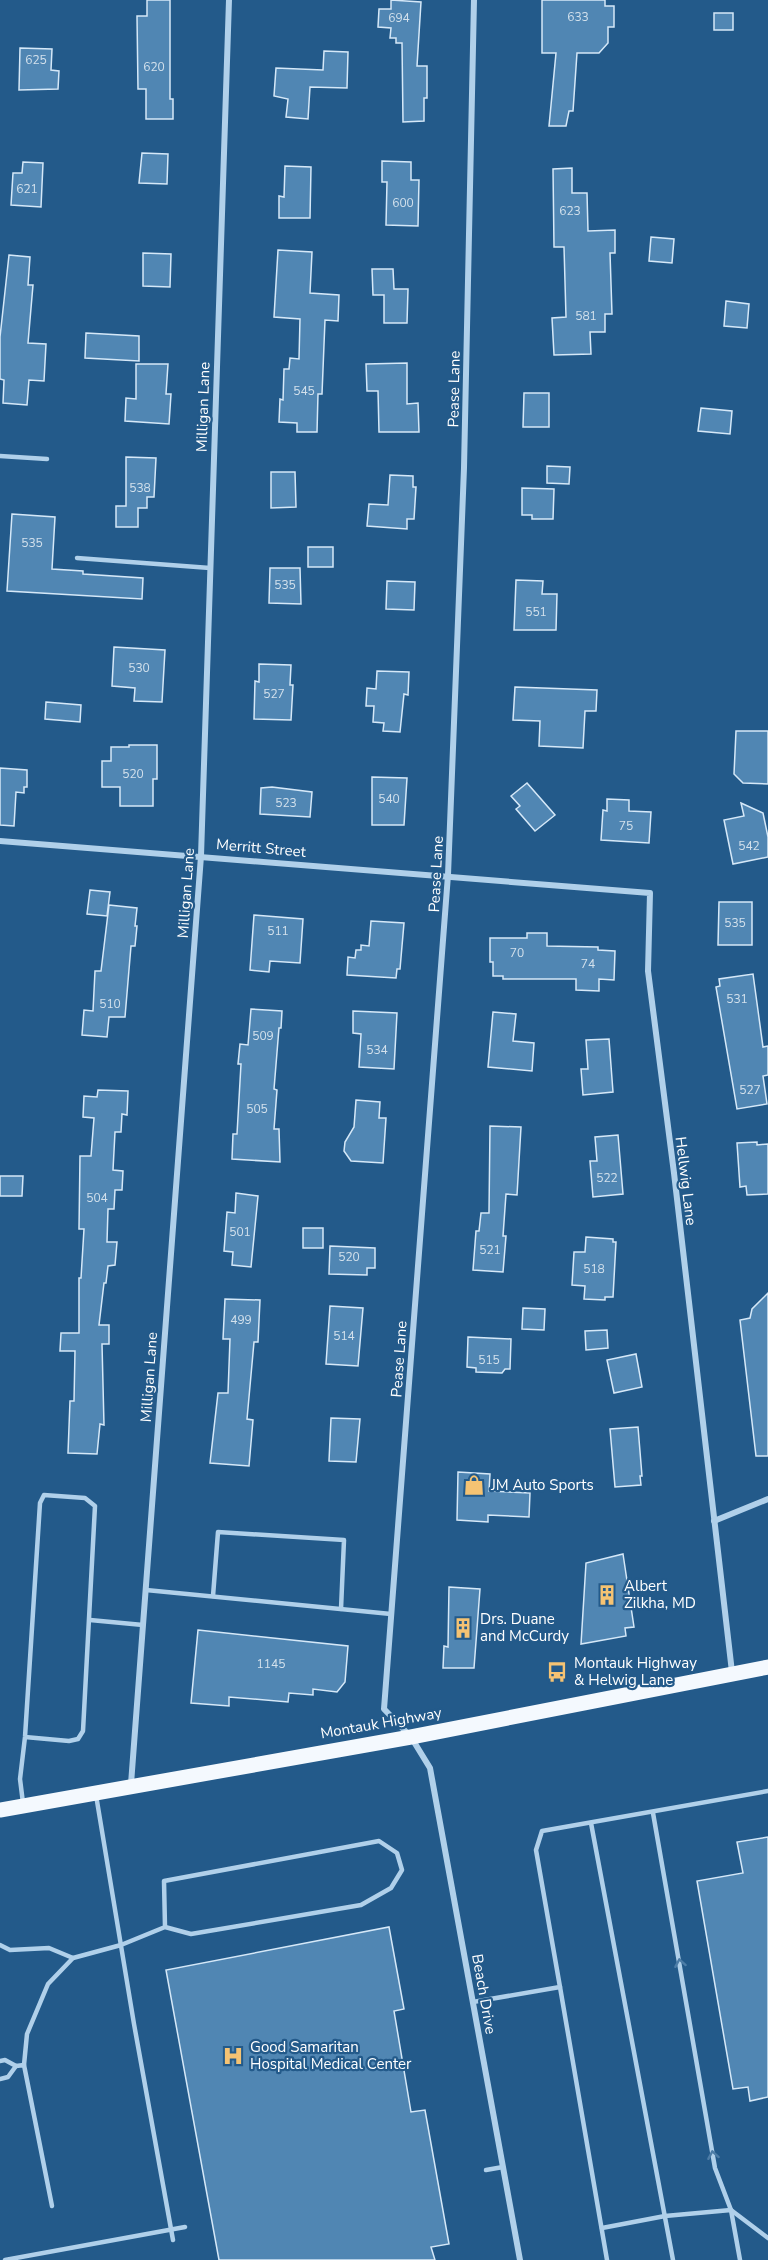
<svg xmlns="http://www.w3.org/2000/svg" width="768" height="2260" viewBox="0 0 768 2260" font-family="'Nunito Sans',sans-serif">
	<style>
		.building { fill: #5086b3; stroke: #d5e8f8; stroke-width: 1.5 }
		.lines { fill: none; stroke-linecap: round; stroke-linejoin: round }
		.service { stroke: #b0d0ea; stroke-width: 4.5 }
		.minor { stroke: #b0d0ea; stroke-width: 6 }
		.primary { stroke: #f4f9fe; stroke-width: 15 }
		.oneway { stroke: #4d7da7 }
		.labels { text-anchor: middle; stroke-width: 4.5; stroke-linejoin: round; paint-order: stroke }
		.number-label { font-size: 12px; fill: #d3e1ec }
		.street-label { font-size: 15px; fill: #fff; stroke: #235a8a }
		.poi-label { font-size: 15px; fill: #fff; stroke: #235a8a; text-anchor: start }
	</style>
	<rect width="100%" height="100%" fill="#235a8a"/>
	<!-- building -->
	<g class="building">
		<path d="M 147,0 L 170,0 L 170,99 L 173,99 L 173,119 L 146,119 L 146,89 L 138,89 L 137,16 L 147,16 Z"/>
		<path d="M 391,0 L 421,2 L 417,66 L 427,66 L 427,98 L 424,98 L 424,121 L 403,122 L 402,43 L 396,43 L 396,38 L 390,38 L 391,28 L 378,27 L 379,9 L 391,9 Z"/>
		<path d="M 542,0 L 605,0 L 605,6 L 614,6 L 614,27 L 608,27 L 608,43 L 599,53 L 577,53 L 573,111 L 569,111 L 566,126 L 549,126 L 556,53 L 542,53 Z"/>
		<rect x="714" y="13" width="19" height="17"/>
		<path d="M 20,48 L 52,49 L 51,70 L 59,71 L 58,89 L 19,90 Z"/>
		<path d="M 324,51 L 348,52 L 347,88 L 310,87 L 308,119 L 286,117 L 288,99 L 274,96 L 276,68 L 323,70 Z"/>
		<path d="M 142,153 L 168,154 L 167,184 L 139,183 Z"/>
		<path d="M 382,161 L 411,162 L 411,180 L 419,180 L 418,226 L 386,225 L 387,182 L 382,182 Z"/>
		<path d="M 23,162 L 43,163 L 41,207 L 11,205 L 13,173 L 22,173 Z"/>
		<path d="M 285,166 L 311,167 L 310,218 L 279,218 L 279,196 L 284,197 Z"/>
		<path d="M 572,168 L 572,193 L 587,193 L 588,231 L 615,230 L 615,253 L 610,253 L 612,314 L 605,314 L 605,332 L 590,332 L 591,354 L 554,355 L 552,318 L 566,317 L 564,247 L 554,247 L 553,169 Z"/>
		<path d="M 651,237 L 674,239 L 672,263 L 649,261 Z"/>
		<path d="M 278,250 L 312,252 L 310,293 L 339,295 L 338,321 L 325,320 L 322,394 L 318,394 L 317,432 L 297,432 L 297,423 L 279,422 L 280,399 L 283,400 L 284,369 L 289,369 L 290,358 L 299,359 L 300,319 L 274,317 Z"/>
		<path d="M 143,253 L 171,254 L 170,287 L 143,286 Z"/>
		<path d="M 9,255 L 30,257 L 28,285 L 33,285 L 28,343 L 46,344 L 44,381 L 29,380 L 27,405 L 3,403 L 4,380 L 0,379 L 0,337 Z"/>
		<path d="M 372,269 L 393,269 L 394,289 L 408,289 L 407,323 L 384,323 L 384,295 L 373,295 Z"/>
		<path d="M 726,301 L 749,304 L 747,328 L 724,326 Z"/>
		<path d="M 86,333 L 139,336 L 139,361 L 85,358 Z"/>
		<path d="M 407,363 L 407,404 L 418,403 L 419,432 L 379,432 L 378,391 L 367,391 L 366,364 Z"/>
		<path d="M 136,364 L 168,364 L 166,394 L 171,394 L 169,424 L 125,421 L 126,398 L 136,399 Z"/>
		<path d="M 524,393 L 549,393 L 549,427 L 523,427 Z"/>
		<path d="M 701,408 L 732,411 L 730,434 L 698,431 Z"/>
		<path d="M 126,457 L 156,458 L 154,497 L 147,497 L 147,508 L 138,508 L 138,527 L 116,527 L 116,506 L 126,506 Z"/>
		<path d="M 547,466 L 570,467 L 569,484 L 547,483 Z"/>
		<path d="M 271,472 L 295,472 L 296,507 L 271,508 Z"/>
		<path d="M 390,475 L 413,476 L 413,487 L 416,487 L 414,519 L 407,519 L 407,529 L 367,526 L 369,504 L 388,505 Z"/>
		<path d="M 522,488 L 554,489 L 553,519 L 532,519 L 532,515 L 522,515 Z"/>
		<path d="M 12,514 L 55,517 L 52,569 L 83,571 L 83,574 L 143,578 L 142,599 L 7,591 Z"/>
		<rect x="308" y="547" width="25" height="20"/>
		<path d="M 270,568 L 300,568 L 301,604 L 269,603 Z"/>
		<path d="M 516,580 L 543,581 L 542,594 L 557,594 L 556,630 L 514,630 Z"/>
		<path d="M 387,581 L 415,582 L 414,610 L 386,609 Z"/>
		<path d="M 114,647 L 165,650 L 162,702 L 134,701 L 135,688 L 112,686 Z"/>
		<path d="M 259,664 L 291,665 L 290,685 L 293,685 L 291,720 L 254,719 L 255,681 L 259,682 Z"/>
		<path d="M 377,671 L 409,672 L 408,695 L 404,694 L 400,732 L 383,731 L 384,723 L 373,722 L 374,706 L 366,706 L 367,688 L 376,689 Z"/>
		<path d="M 515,687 L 597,690 L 596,711 L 585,711 L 583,748 L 539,746 L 540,721 L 513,720 Z"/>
		<path d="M 46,702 L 81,705 L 80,722 L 45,719 Z"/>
		<path d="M 736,731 L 768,731 L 768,784 L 743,783 L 734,774 Z"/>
		<path d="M 129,745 L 157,745 L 157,779 L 153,779 L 153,806 L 120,806 L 120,787 L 102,787 L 102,761 L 111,761 L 111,747 L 129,747 Z"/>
		<path d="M 0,768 L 27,770 L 27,787 L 24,787 L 24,793 L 16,792 L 14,826 L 0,825 Z"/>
		<path d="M 372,777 L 407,778 L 404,825 L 372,825 Z"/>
		<path d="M 527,783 L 555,815 L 535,831 L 516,809 L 520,806 L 511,796 Z"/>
		<path d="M 272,787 L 312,792 L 310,817 L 260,814 L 261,788 Z"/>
		<path d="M 607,799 L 629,800 L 629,811 L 651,812 L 649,843 L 601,840 L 603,810 L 607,811 Z"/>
		<path d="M 741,803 L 763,813 L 768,837 L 768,857 L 733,864 L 724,820 L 744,816 Z"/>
		<path d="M 90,890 L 110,892 L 107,916 L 87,914 Z"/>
		<path d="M 719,902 L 752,902 L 752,945 L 718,945 Z"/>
		<path d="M 109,905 L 137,908 L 135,926 L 137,926 L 135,946 L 131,946 L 125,1017 L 109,1017 L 107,1037 L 82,1035 L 84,1010 L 93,1011 L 95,971 L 101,971 Z"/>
		<path d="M 254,915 L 303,919 L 300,963 L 270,961 L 269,972 L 250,970 Z"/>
		<path d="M 371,921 L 404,923 L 400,969 L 397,969 L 396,978 L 347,975 L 348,957 L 355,958 L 356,950 L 361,950 L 361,945 L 369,946 Z"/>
		<path d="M 527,933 L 547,933 L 547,946 L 598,947 L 598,950 L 615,951 L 614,980 L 599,979 L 599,991 L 576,990 L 576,979 L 503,979 L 503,976 L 493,976 L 493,962 L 490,962 L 490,938 L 527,938 Z"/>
		<path d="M 753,974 L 763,1047 L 768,1046 L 768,1075 L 763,1076 L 767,1104 L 737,1109 L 716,987 L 720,986 L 719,979 Z"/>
		<path d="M 251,1009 L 282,1011 L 281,1028 L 279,1028 L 274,1089 L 277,1090 L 274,1129 L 279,1129 L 280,1162 L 232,1159 L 233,1134 L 237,1134 L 241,1064 L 238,1064 L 240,1044 L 248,1045 Z"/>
		<path d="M 353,1011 L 397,1013 L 394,1069 L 359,1067 L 361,1034 L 353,1033 Z"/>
		<path d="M 493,1012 L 516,1014 L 513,1041 L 534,1043 L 532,1071 L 488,1067 Z"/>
		<path d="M 609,1039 L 613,1092 L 583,1095 L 581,1069 L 588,1069 L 586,1040 Z"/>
		<path d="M 98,1090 L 128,1091 L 127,1115 L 122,1114 L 121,1132 L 115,1132 L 113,1170 L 123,1171 L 122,1190 L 115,1190 L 114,1209 L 108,1209 L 107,1242 L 117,1242 L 115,1265 L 108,1266 L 106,1283 L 104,1283 L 99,1325 L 109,1325 L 109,1344 L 102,1344 L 104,1425 L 100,1424 L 97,1454 L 68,1453 L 70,1401 L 74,1401 L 75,1351 L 60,1351 L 61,1333 L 79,1333 L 79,1278 L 81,1278 L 84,1229 L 79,1229 L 80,1156 L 91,1156 L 94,1118 L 83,1117 L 84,1096 L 97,1097 Z"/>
		<path d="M 356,1100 L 380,1102 L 379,1118 L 386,1118 L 383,1163 L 351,1161 L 344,1151 L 345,1142 L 354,1127 Z"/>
		<path d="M 490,1126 L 521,1127 L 517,1195 L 506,1194 L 503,1236 L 506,1236 L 503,1272 L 473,1270 L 476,1231 L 479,1231 L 481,1213 L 489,1213 Z"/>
		<path d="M 618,1135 L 623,1194 L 593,1197 L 590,1161 L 597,1161 L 595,1137 Z"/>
		<path d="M 757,1142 L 757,1145 L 768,1144 L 768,1194 L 747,1195 L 746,1186 L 740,1187 L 737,1143 Z"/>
		<path d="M 0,1176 L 23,1176 L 22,1196 L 0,1196 Z"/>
		<path d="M 236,1193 L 258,1196 L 251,1267 L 232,1265 L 233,1252 L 224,1251 L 227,1212 L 235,1213 Z"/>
		<rect x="303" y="1228" width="20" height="20"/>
		<path d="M 586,1237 L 613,1239 L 613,1242 L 616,1242 L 613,1297 L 605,1297 L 605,1300 L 584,1299 L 585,1286 L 572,1285 L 574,1252 L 585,1252 Z"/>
		<path d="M 330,1246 L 375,1248 L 375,1268 L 367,1268 L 367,1275 L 329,1274 Z"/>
		<path d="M 768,1293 L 768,1456 L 756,1456 L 740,1320 L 750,1318 L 752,1309 Z"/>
		<path d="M 225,1299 L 260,1300 L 258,1342 L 254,1342 L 247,1419 L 253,1420 L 249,1466 L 210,1463 L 218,1393 L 228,1393 L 230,1339 L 223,1339 Z"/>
		<path d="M 330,1306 L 363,1308 L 358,1366 L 326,1364 Z"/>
		<path d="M 523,1308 L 545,1309 L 544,1330 L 522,1329 Z"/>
		<path d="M 607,1330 L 608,1348 L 586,1350 L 585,1331 Z"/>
		<path d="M 468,1337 L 511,1339 L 510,1369 L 505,1369 L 502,1373 L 476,1372 L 476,1368 L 467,1367 Z"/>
		<path d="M 636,1354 L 642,1387 L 614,1393 L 607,1360 Z"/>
		<path d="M 331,1418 L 360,1419 L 356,1462 L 329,1461 Z"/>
		<path d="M 638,1427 L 642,1476 L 640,1476 L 641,1485 L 615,1487 L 610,1429 Z"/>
		<path d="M 458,1472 L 490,1474 L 489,1491 L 530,1493 L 529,1517 L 488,1515 L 488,1522 L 457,1520 Z"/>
		<path d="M 623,1554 L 634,1627 L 625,1628 L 626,1636 L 581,1644 L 586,1563 Z"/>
		<path d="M 449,1587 L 480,1589 L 474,1668 L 443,1668 L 444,1646 L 448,1647 Z"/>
		<path d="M 198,1630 L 348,1646 L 345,1682 L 337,1692 L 313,1689 L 313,1695 L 289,1693 L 288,1702 L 229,1697 L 229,1706 L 191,1703 Z"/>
		<path d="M 768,1837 L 768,2097 L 750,2101 L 748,2087 L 733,2089 L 697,1881 L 743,1873 L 737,1842 Z"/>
		<path d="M 389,1927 L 404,2009 L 394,2011 L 411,2112 L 425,2110 L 449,2244 L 431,2247 L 435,2260 L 219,2260 L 166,1970 Z"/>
	</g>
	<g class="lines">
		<!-- service -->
		<g class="service">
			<path d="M 0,456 L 47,459"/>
			<path d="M 77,558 L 210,568"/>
			<path d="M 146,1590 L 391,1614"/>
			<path d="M 213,1596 L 218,1532 L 344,1540 L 341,1609"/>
			<path d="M 90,1620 L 143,1625"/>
			<path d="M 96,1795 L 134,2024 L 173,2240"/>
			<path d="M 23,1803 L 20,1779 L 25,1737 L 40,1503 L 44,1495 L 85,1498 L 95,1506 L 83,1731 L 78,1739 L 69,1741 L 25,1737"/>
			<path d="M 653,1813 L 715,2168 L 731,2210 L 740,2260"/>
			<path d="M 591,1823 L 673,2260"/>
			<path d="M 0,1945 L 10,1950 L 49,1948 L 73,1958"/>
			<path d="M 560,1987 L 607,2260"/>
			<path d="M 473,2002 L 560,1987 L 536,1850 L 542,1831 L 768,1791"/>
			<path d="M 0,2061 L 5,2060 L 16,2066 L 8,2077 L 0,2079"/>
			<path d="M 24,2065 L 27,2034 L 48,1984 L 73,1958 L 121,1945 L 165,1927 L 164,1881 L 379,1841 L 397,1853 L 402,1870 L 391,1888 L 361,1905 L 191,1934 L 165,1927"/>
			<path d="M 16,2066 L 24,2065 L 52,2206"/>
			<path d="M 486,2170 L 503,2167"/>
			<path d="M 602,2228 L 665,2216 L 731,2210 L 768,2238"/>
			<path d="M 5,2260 L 185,2227"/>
		</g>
		<!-- minor -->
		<g class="minor">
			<path d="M 474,0 L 464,468 L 448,875 L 384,1709 L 411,1737 L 430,1768 L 520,2260"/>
			<path d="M 0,841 L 650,893 L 648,971 L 674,1173 L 732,1672"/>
			<path d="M 714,1521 L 768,1499"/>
			<path d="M 131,1784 L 201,856 L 229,0"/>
		</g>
		<!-- primary -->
		<path class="primary" d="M 0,1810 L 411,1737 L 768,1667"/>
	</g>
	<!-- one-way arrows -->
	<defs><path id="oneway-chevron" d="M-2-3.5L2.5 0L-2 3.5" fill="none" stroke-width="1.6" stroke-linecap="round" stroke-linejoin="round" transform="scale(1.5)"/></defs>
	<g class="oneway">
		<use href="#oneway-chevron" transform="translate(680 1963) rotate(-100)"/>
		<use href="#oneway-chevron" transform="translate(713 2155) rotate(-100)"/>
	</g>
	<!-- icons -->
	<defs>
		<g id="shop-bare" transform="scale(1.62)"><path d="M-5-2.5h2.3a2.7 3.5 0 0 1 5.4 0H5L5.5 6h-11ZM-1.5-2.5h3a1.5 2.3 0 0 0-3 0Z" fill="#f5c373" stroke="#235a8a" stroke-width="2.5" paint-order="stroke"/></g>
		<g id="building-bare" transform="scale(1.62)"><path d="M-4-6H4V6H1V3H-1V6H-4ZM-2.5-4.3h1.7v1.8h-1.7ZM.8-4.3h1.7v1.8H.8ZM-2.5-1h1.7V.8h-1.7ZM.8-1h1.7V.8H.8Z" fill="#f5c373" stroke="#235a8a" stroke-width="2.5" paint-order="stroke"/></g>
		<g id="bus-bare" transform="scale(1.62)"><path d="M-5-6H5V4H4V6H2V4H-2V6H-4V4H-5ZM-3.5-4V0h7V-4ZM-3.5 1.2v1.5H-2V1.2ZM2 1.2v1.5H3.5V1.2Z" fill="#f5c373" stroke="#235a8a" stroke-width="2.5" paint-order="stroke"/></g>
		<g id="hospital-bare" transform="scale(1.62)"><path d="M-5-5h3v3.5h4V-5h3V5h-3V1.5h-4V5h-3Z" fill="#f5c373" stroke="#235a8a" stroke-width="2.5" paint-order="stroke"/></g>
	</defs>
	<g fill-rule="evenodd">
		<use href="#shop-bare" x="474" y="1485"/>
		<use href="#building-bare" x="607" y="1595"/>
		<use href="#building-bare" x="463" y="1628"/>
		<use href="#bus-bare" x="557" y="1672"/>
		<use href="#hospital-bare" x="233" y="2056"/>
	</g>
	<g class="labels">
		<!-- number labels -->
		<g class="number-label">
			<text x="578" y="21">633</text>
			<text x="399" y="22">694</text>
			<text x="36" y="64">625</text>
			<text x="154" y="71">620</text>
			<text x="27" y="193">621</text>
			<text x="403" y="207">600</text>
			<text x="570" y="215">623</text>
			<text x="586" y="320">581</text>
			<text x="304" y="395">545</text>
			<text x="140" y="492">538</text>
			<text x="32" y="547">535</text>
			<text x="285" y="589">535</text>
			<text x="536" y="616">551</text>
			<text x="139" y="672">530</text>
			<text x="274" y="698">527</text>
			<text x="133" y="778">520</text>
			<text x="389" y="803">540</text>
			<text x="286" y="807">523</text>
			<text x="626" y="830">75</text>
			<text x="749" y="850">542</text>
			<text x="735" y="927">535</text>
			<text x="278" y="935">511</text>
			<text x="517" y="957">70</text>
			<text x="588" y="968">74</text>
			<text x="737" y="1003">531</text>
			<text x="110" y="1008">510</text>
			<text x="263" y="1040">509</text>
			<text x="377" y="1054">534</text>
			<text x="750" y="1094">527</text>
			<text x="257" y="1113">505</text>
			<text x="607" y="1182">522</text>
			<text x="97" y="1202">504</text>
			<text x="240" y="1236">501</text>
			<text x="490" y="1254">521</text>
			<text x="349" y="1261">520</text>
			<text x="594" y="1273">518</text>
			<text x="241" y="1324">499</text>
			<text x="344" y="1340">514</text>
			<text x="489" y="1364">515</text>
			<text x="271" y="1668">1145</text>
		</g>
		<!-- street labels -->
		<g class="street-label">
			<text transform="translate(454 389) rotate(-89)" y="5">Pease Lane</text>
			<text transform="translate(203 407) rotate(-88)" y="5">Milligan Lane</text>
			<text transform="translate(261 848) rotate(5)" y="5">Merritt Street</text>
			<text transform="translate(436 874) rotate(-87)" y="5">Pease Lane</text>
			<text transform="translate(186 893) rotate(-86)" y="5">Milligan Lane</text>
			<text transform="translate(686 1181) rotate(83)" y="5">Hellwig Lane</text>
			<text transform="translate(399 1359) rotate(-86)" y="5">Pease Lane</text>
			<text transform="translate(149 1377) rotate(-86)" y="5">Milligan Lane</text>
			<text transform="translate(381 1723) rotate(-10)" y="5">Montauk Highway</text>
			<text transform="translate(484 1994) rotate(80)" y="5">Beach Drive</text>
		</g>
		<!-- poi labels -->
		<g class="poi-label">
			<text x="491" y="1490">JM Auto Sports</text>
			<text x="624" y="1591">Albert<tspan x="624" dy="17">Zilkha, MD</tspan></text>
			<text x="480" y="1624">Drs. Duane<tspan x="480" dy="17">and McCurdy</tspan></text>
			<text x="574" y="1668">Montauk Highway<tspan x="574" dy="17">&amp; Helwig Lane</tspan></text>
			<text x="250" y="2052">Good Samaritan<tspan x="250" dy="17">Hospital Medical Center</tspan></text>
		</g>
	</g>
</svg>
